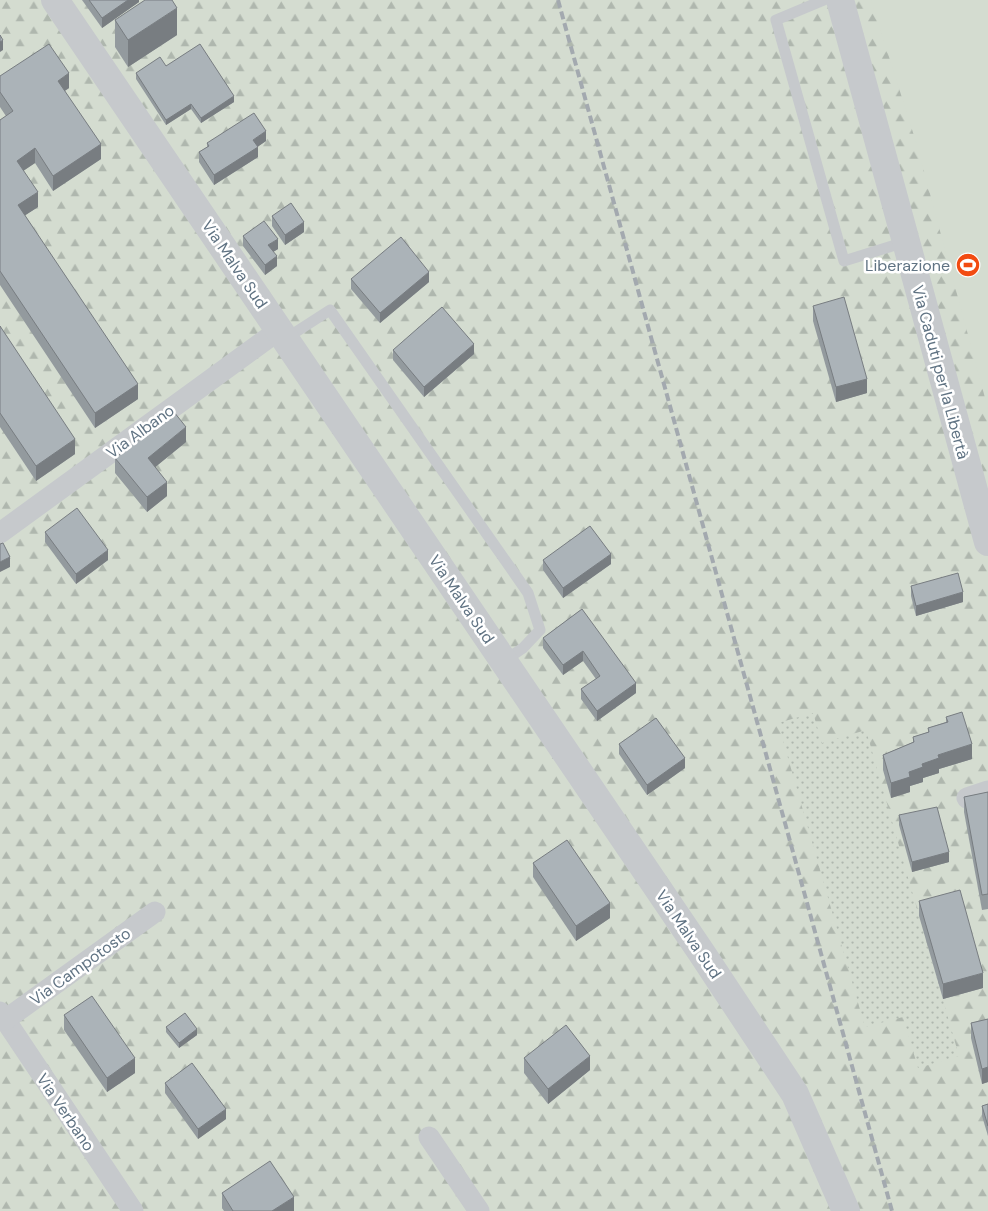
<svg xmlns="http://www.w3.org/2000/svg" width="988" height="1211" viewBox="0 0 988 1211" font-family="'DM Sans',sans-serif">
	<style>
		.forest { fill: url(#forest-firs) }
		.park { fill: url(#park-dots) }
		.pitch { fill: #d4dcd0 }
		.lines { fill: none; stroke-linecap: round; stroke-linejoin: round }
		.service { stroke: #c6c9cc; stroke-width: 11 }
		.minor { stroke: #c6c9cc; stroke-width: 21 }
		.tertiary { stroke: #c6c9cc; stroke-width: 28 }
		.rail { stroke: #a3a9af; stroke-width: 4; stroke-dasharray: 8 4; stroke-linecap: butt }
		.wall { fill: #939a9e }
		.shaded-wall { fill: #787d81 }
		.building { fill: #abb3b8; stroke: #787d81 }
		.labels { text-anchor: middle; stroke-width: 5; stroke-linejoin: round; paint-order: stroke }
		.street-label { font-size: 16px; fill: #607383; stroke: #fff }
		.poi-label { font-size: 16px; fill: #607383; stroke: #fff; text-anchor: end }
	</style>
	<defs>
		<pattern id="forest-firs" width="22" height="20" patternUnits="userSpaceOnUse" patternTransform="scale(1.25)"><rect width="22" height="20" fill="#d4dcd0"/><path d="M5 1l3.5 6h-7zM16 11l3.5 6h-7z" fill="#afb7ae"/></pattern>
		<pattern id="park-dots" width="8" height="8" patternUnits="userSpaceOnUse" patternTransform="scale(1.25)"><rect width="8" height="8" fill="#d4dcd0"/><path d="M2 2h.1M6 6h.1" fill="none" stroke="#afb7ae" stroke-width="1.8" stroke-linecap="round"/></pattern>
	</defs>
	<rect width="100%" height="100%" fill="#f4f4ef"/>
	<!-- forest -->
	<rect class="forest" x="0" y="0" width="988" height="1211"/>
	<!-- park -->
	<path class="park" d="M 813,713 L 822,743 L 866,730 L 959,1056 L 918,1068 L 903,1017 L 865,1027 L 778,723 Z"/>
	<!-- pitch -->
	<path class="pitch" d="M 871,0 L 988,0 L 988,409 L 916,142 Z"/>
	<g class="lines">
		<!-- service -->
		<g class="service">
			<path d="M 824,0 L 776,20 L 844,261 L 905,242"/>
			<path d="M 285,339 L 330,310 L 528,593 L 540,630 L 523,648 L 504,661"/>
		</g>
		<!-- minor -->
		<g class="minor">
			<path d="M 0,533 L 279,330"/>
			<path d="M 967,798 L 988,791"/>
			<path d="M 0,1012 L 133,1211"/>
			<path d="M 5,1020 L 155,912"/>
			<path d="M 429,1137 L 479,1211"/>
		</g>
		<!-- tertiary -->
		<g class="tertiary">
			<path d="M 55,0 L 701,952 L 795,1094 L 846,1211"/>
			<path d="M 840,0 L 988,542"/>
		</g>
		<!-- rail -->
		<path class="rail" d="M 558,0 L 892,1211"/>
	</g>
	<!-- wall -->
	<g class="wall">
		<path d="M 82,0 L 139,0 L 139,2 L 102,28 Z"/>
		<path d="M 115,20 L 177,35 L 128,67 L 115,47 Z"/>
		<path d="M 166,66 L 234,102 L 201,123 L 191,109 L 166,125 L 136,79 L 136,73 Z"/>
		<path d="M 0,76 L 69,88 L 65,91 L 101,159 L 53,191 L 35,163 L 23,171 L 38,207 L 25,215 L 138,399 L 95,428 L 0,285 L 0,120 L 6,116 L 0,107 Z"/>
		<path d="M 266,141 L 257,147 L 258,157 L 214,185 L 199,162 L 199,152 L 207,147 L 207,143 Z"/>
		<path d="M 272,216 L 304,232 L 285,245 L 272,226 Z"/>
		<path d="M 243,236 L 278,249 L 273,252 L 277,266 L 265,275 L 243,246 Z"/>
		<path d="M 351,279 L 429,282 L 380,323 L 351,289 Z"/>
		<path d="M 813,306 L 867,393 L 836,402 L 813,321 Z"/>
		<path d="M 0,326 L 75,454 L 36,481 L 0,427 Z"/>
		<path d="M 393,350 L 474,354 L 424,397 L 393,360 Z"/>
		<path d="M 186,442 L 155,467 L 167,496 L 147,512 L 115,473 L 115,458 Z"/>
		<path d="M 45,532 L 108,560 L 76,584 L 45,542 Z"/>
		<path d="M 543,560 L 611,564 L 563,598 L 543,570 Z"/>
		<path d="M 911,586 L 963,602 L 916,616 L 911,596 Z"/>
		<path d="M 582,609 L 636,693 L 597,721 L 581,699 L 581,689 L 596,679 L 583,661 L 563,675 L 543,648 L 543,638 Z"/>
		<path d="M 946,717 L 972,759 L 939,769 L 939,773 L 923,778 L 923,782 L 910,786 L 910,792 L 891,798 L 883,770 L 883,755 L 913,742 L 913,737 L 928,732 L 928,728 L 946,722 Z"/>
		<path d="M 619,744 L 685,768 L 647,795 L 619,754 Z"/>
		<path d="M 988,792 L 988,909 L 982,910 L 964,812 L 964,797 Z"/>
		<path d="M 899,815 L 949,862 L 912,872 L 899,825 Z"/>
		<path d="M 533,863 L 610,918 L 576,941 L 533,877 Z"/>
		<path d="M 919,901 L 983,988 L 943,999 L 919,916 Z"/>
		<path d="M 64,1015 L 135,1073 L 107,1092 L 64,1030 Z"/>
		<path d="M 988,1019 L 988,1082 L 982,1084 L 971,1038 L 971,1023 Z"/>
		<path d="M 166,1027 L 197,1035 L 179,1048 L 166,1032 Z"/>
		<path d="M 524,1058 L 590,1070 L 548,1104 L 524,1073 Z"/>
		<path d="M 165,1083 L 226,1119 L 198,1139 L 165,1093 Z"/>
		<path d="M 988,1104 L 988,1136 L 982,1116 L 982,1106 Z"/>
		<path d="M 222,1193 L 294,1211 L 224,1211 L 222,1208 Z"/>
	</g>
	<!-- shaded-wall -->
	<g class="shaded-wall">
		<path d="M 128,0 L 139,0 L 139,2 L 102,28 L 102,18 Z"/>
		<path d="M 177,8 L 177,35 L 128,67 L 128,40 Z"/>
		<path d="M 3,40 L 3,50 L 0,52 L 0,42 Z"/>
		<path d="M 69,73 L 69,88 L 58,95 L 58,81 Z"/>
		<path d="M 234,96 L 234,102 L 201,123 L 201,118 Z"/>
		<path d="M 191,104 L 191,109 L 166,125 L 166,120 Z"/>
		<path d="M 266,131 L 266,141 L 253,150 L 253,140 Z"/>
		<path d="M 101,144 L 101,159 L 53,191 L 53,176 Z"/>
		<path d="M 258,147 L 258,157 L 214,185 L 214,175 Z"/>
		<path d="M 35,148 L 35,163 L 17,175 L 17,161 Z"/>
		<path d="M 38,192 L 38,207 L 18,220 L 18,205 Z"/>
		<path d="M 304,222 L 304,232 L 285,245 L 285,235 Z"/>
		<path d="M 278,239 L 278,249 L 268,255 L 268,245 Z"/>
		<path d="M 277,256 L 277,266 L 265,275 L 265,265 Z"/>
		<path d="M 429,272 L 429,282 L 380,323 L 380,313 Z"/>
		<path d="M 474,344 L 474,354 L 424,397 L 424,387 Z"/>
		<path d="M 867,379 L 867,393 L 836,402 L 836,387 Z"/>
		<path d="M 138,384 L 138,399 L 95,428 L 95,413 Z"/>
		<path d="M 186,427 L 186,442 L 148,473 L 148,458 Z"/>
		<path d="M 75,439 L 75,454 L 36,481 L 36,466 Z"/>
		<path d="M 167,482 L 167,496 L 147,512 L 147,497 Z"/>
		<path d="M 108,550 L 108,560 L 76,584 L 76,574 Z"/>
		<path d="M 611,554 L 611,564 L 563,598 L 563,588 Z"/>
		<path d="M 10,557 L 10,567 L 0,572 L 0,562 Z"/>
		<path d="M 963,592 L 963,602 L 916,616 L 916,606 Z"/>
		<path d="M 583,651 L 583,661 L 563,675 L 563,665 Z"/>
		<path d="M 636,683 L 636,693 L 597,721 L 597,711 Z"/>
		<path d="M 972,744 L 972,759 L 939,769 L 939,773 L 923,778 L 923,782 L 910,786 L 910,792 L 891,798 L 891,783 L 922,764 L 938,755 Z"/>
		<path d="M 685,758 L 685,768 L 647,795 L 647,785 Z"/>
		<path d="M 949,852 L 949,862 L 912,872 L 912,862 Z"/>
		<path d="M 610,903 L 610,918 L 576,941 L 576,926 Z"/>
		<path d="M 983,973 L 983,988 L 943,999 L 943,984 Z"/>
		<path d="M 197,1029 L 197,1035 L 179,1048 L 179,1043 Z"/>
		<path d="M 590,1056 L 590,1070 L 548,1104 L 548,1089 Z"/>
		<path d="M 135,1058 L 135,1073 L 107,1092 L 107,1078 Z"/>
		<path d="M 988,1067 L 988,1082 L 982,1084 L 982,1069 Z"/>
		<path d="M 226,1109 L 226,1119 L 198,1139 L 198,1129 Z"/>
		<path d="M 294,1197 L 294,1211 L 272,1211 Z"/>
	</g>
	<!-- building -->
	<g class="building">
		<path d="M 89,0 L 128,0 L 102,18 Z"/>
		<path d="M 145,0 L 172,0 L 177,8 L 128,40 L 115,20 Z"/>
		<path d="M 0,35 L 3,40 L 0,42 Z"/>
		<path d="M 49,44 L 69,73 L 58,81 L 101,144 L 53,176 L 35,148 L 17,161 L 38,192 L 18,205 L 138,384 L 95,413 L 0,271 L 0,120 L 13,111 L 0,92 L 0,76 Z"/>
		<path d="M 200,44 L 234,96 L 201,118 L 191,104 L 166,120 L 136,73 L 160,57 L 166,66 Z"/>
		<path d="M 254,113 L 266,131 L 253,140 L 258,147 L 214,175 L 199,152 L 209,146 L 207,143 Z"/>
		<path d="M 291,203 L 304,222 L 285,235 L 272,216 Z"/>
		<path d="M 264,221 L 278,239 L 268,245 L 277,256 L 265,265 L 243,236 Z"/>
		<path d="M 401,237 L 429,272 L 380,313 L 351,279 Z"/>
		<path d="M 844,297 L 867,379 L 836,387 L 813,306 Z"/>
		<path d="M 442,307 L 474,344 L 424,387 L 393,350 Z"/>
		<path d="M 0,326 L 75,439 L 36,466 L 0,413 Z"/>
		<path d="M 174,412 L 186,427 L 148,458 L 167,482 L 147,497 L 115,458 Z"/>
		<path d="M 77,508 L 108,550 L 76,574 L 45,532 Z"/>
		<path d="M 590,526 L 611,554 L 563,588 L 543,560 Z"/>
		<path d="M 3,543 L 10,557 L 0,562 L 0,544 Z"/>
		<path d="M 958,573 L 963,592 L 916,606 L 911,586 Z"/>
		<path d="M 582,609 L 636,683 L 597,711 L 581,689 L 600,676 L 583,651 L 563,665 L 543,638 Z"/>
		<path d="M 962,712 L 972,744 L 938,755 L 939,758 L 922,764 L 923,767 L 909,772 L 910,777 L 891,783 L 883,755 L 914,742 L 913,737 L 929,732 L 928,728 L 948,722 L 946,717 Z"/>
		<path d="M 656,718 L 685,758 L 647,785 L 619,744 Z"/>
		<path d="M 988,792 L 988,894 L 982,895 L 964,797 Z"/>
		<path d="M 937,807 L 949,852 L 912,862 L 899,815 Z"/>
		<path d="M 567,840 L 610,903 L 576,926 L 533,863 Z"/>
		<path d="M 960,890 L 983,973 L 943,984 L 919,901 Z"/>
		<path d="M 92,996 L 135,1058 L 107,1078 L 64,1015 Z"/>
		<path d="M 185,1013 L 197,1029 L 179,1043 L 166,1027 Z"/>
		<path d="M 988,1019 L 988,1067 L 982,1069 L 971,1023 Z"/>
		<path d="M 566,1025 L 590,1056 L 548,1089 L 524,1058 Z"/>
		<path d="M 192,1063 L 226,1109 L 198,1129 L 165,1083 Z"/>
		<path d="M 988,1104 L 988,1126 L 982,1106 Z"/>
		<path d="M 270,1161 L 294,1197 L 272,1211 L 233,1211 L 222,1193 Z"/>
	</g>
	<!-- icons -->
	<defs>
		<g id="stadium-disc" transform="scale(1.25)"><circle r="9.5" fill="#f24b11" stroke="#fff"/><path d="M0-5a6.5 5 0 1 0 0 10a6.5 5 0 1 0 0-10ZM-3.5-1.8h7v3.6h-7Z" fill="#fff"/></g>
	</defs>
	<g fill-rule="evenodd">
		<use href="#stadium-disc" x="968" y="265"/>
	</g>
	<g class="labels">
		<!-- street labels -->
		<g class="street-label">
			<text transform="translate(235 264) rotate(56)" y="6">Via Malva Sud</text>
			<text transform="translate(941 372) rotate(75)" y="6">Via Caduti per la Libertà</text>
			<text transform="translate(140 431) rotate(-36)" y="6">Via Albano</text>
			<text transform="translate(462 599) rotate(56)" y="6">Via Malva Sud</text>
			<text transform="translate(689 934) rotate(56)" y="6">Via Malva Sud</text>
			<text transform="translate(80 966) rotate(-36)" y="6">Via Campotosto</text>
			<text transform="translate(66 1112) rotate(56)" y="6">Via Verbano</text>
		</g>
		<!-- poi labels -->
		<g class="poi-label">
			<text x="950" y="271">Liberazione</text>
		</g>
	</g>
</svg>
